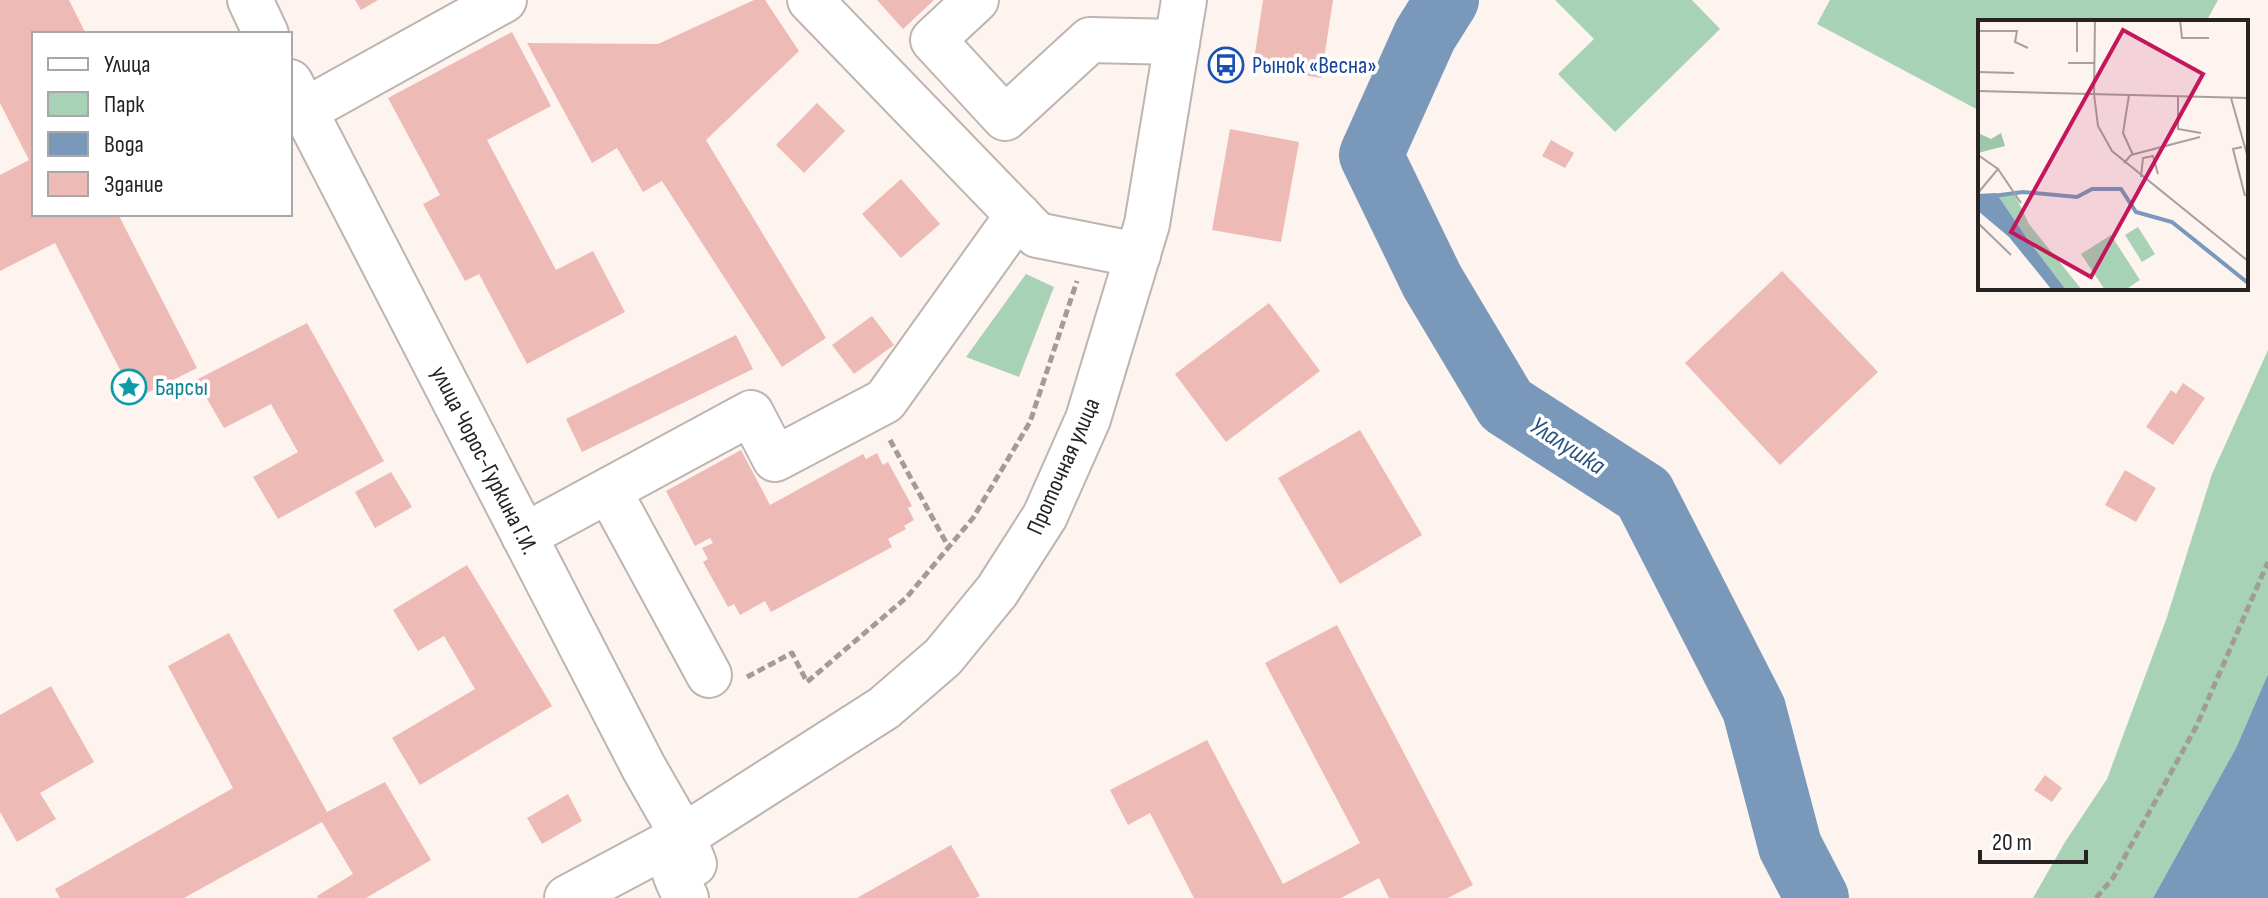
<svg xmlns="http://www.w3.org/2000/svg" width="2268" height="898" viewBox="0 0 2268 898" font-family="'Sofia Sans Condensed',sans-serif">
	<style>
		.green { fill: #a8d2b6 }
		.water { fill: #7a99ba }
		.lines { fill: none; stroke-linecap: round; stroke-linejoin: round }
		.river { stroke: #7a99ba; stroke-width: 64 }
		.building { fill: #eebab5 }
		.minor-casing { stroke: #beb4b0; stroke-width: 48 }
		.major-casing { stroke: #beb4b0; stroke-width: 48 }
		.path { stroke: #a29b98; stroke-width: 5; stroke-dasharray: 8 4; stroke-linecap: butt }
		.minor { stroke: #fff; stroke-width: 44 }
		.major { stroke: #fff; stroke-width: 44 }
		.labels { text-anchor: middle; stroke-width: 7; stroke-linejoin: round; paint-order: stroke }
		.transit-label { font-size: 24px; fill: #164399; stroke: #fff; text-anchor: start }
		.culture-label { font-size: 24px; fill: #0d838f; stroke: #fff; text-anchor: start }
		.street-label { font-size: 24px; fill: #272322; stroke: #fff }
		.water-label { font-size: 26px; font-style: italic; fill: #295684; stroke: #fff }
		.inset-river { fill: none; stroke: #7a99ba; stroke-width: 4 }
		.inset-road { fill: none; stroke: #a7a09d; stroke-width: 2 }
		.view { fill: #c2185b; fill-opacity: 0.15; stroke: #c2185b; stroke-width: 4 }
		.inset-edge { fill: none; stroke: #272322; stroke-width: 4 }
	</style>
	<rect width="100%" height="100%" fill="#fdf3ef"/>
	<!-- green -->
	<g class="green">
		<path d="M 1555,0 L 1692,0 L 1720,29 L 1615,132 L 1558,74 L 1594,39 Z"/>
		<path d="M 1830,0 L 2218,0 L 2206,22 L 1980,22 L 1980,111 L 1817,24 Z"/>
		<path d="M 1026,274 L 1054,287 L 1019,377 L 966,357 Z"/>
		<path d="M 2268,350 L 2268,674 L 2236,748 L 2153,898 L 2033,898 L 2065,842 L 2107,779 L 2167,617 L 2212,474 Z"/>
	</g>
	<!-- water -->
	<path class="water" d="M 2268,674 L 2268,898 L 2153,898 L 2236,748 Z"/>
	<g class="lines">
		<!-- river -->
		<path class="river" d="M 1447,0 L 1425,35 L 1371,155 L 1432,281 L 1506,405 L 1644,494 L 1754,709 L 1790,846 L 1817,898"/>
	</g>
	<!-- building -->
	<g class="building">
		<path d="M 0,0 L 69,0 L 86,34 L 34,34 L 34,214 L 118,214 L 197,368 L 135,399 L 55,243 L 0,271 L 0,175 L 29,160 L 0,103 Z"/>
		<path d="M 355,0 L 378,0 L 361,10 Z"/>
		<path d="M 754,0 L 765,0 L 799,51 L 706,140 L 826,338 L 782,367 L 662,181 L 643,192 L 617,148 L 592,163 L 527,43 L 658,44 Z"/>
		<path d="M 877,0 L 934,0 L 903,29 Z"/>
		<path d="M 1263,0 L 1333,0 L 1321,78 L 1253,67 Z"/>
		<path d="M 512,32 L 551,106 L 487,140 L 556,270 L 593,251 L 625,312 L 527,364 L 479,274 L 465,281 L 423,204 L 440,195 L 388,98 Z"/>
		<path d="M 817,103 L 845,131 L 804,173 L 776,145 Z"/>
		<path d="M 1230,129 L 1299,142 L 1281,242 L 1212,230 Z"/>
		<path d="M 1551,140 L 1574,153 L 1565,168 L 1542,156 Z"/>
		<path d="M 901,179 L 940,224 L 901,258 L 862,214 Z"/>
		<path d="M 1782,271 L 1878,372 L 1780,465 L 1685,363 Z"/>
		<path d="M 1269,303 L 1320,371 L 1226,442 L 1175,374 Z"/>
		<path d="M 872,316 L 894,345 L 854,374 L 832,345 Z"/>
		<path d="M 307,323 L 384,461 L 278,519 L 253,477 L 298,452 L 271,404 L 224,428 L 196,380 Z"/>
		<path d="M 736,335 L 753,369 L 582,452 L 566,419 Z"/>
		<path d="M 2183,383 L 2205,398 L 2173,445 L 2146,427 L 2171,390 L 2176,394 Z"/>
		<path d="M 1360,430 L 1422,535 L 1340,584 L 1278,478 Z"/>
		<path d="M 741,450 L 770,505 L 863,454 L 866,459 L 877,453 L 883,465 L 888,462 L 912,506 L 908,508 L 914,520 L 904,526 L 906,529 L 888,539 L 892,547 L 771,612 L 765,601 L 740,615 L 734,604 L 728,607 L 703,562 L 708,559 L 702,548 L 713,543 L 710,538 L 695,546 L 666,491 Z"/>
		<path d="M 2125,470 L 2156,488 L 2136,522 L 2105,505 Z"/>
		<path d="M 391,472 L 412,507 L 375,528 L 355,492 Z"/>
		<path d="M 467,565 L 552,706 L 420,785 L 392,738 L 475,689 L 444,636 L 418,651 L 393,610 Z"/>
		<path d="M 1337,625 L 1473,885 L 1448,898 L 1389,898 L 1379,878 L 1341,898 L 1194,898 L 1150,813 L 1128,825 L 1110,790 L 1207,740 L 1283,884 L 1360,843 L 1265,663 Z"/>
		<path d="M 229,633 L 327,812 L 385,782 L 431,860 L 366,898 L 318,898 L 317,896 L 353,874 L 322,822 L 184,898 L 60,898 L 55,889 L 233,788 L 168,666 Z"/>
		<path d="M 51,686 L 94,762 L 40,793 L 56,819 L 17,842 L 0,812 L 0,715 Z"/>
		<path d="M 2045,775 L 2062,788 L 2052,802 L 2034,790 Z"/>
		<path d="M 568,794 L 582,821 L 542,844 L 527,818 Z"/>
		<path d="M 951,845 L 980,896 L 976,898 L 857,898 Z"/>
	</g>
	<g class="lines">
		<!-- minor casing -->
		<g class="minor-casing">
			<g id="minor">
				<path d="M 810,0 L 1037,235 L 1138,255"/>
				<path d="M 976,0 L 933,40 L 1005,118 L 1090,40 L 1177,42"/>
				<path d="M 304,111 L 504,0"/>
				<path d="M 609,491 L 709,675"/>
				<path d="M 524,536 L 751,413 L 775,459 L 885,401 L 1018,215"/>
				<path d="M 567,898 L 683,836"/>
			</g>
		</g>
		<!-- major casing -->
		<g class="major-casing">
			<g id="major">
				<path d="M 250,0 L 266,34"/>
				<path d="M 290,82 L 644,768 L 683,836 L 694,864"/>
				<path d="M 686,898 C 677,880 666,860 676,841 L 884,708 L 943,657 L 997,591 L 1045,516 L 1088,419 L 1147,224 L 1184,0"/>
			</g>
		</g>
		<!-- path -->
		<g class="path">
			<path d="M 890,440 L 949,548"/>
			<path d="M 747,677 L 792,653 L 807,682 L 907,597 L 973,518 L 1030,422 L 1077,281"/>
			<path d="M 2096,898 L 2113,878 L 2196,727 L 2268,562"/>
		</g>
		<!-- minor -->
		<use href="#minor" class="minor"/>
		<!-- major -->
		<use href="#major" class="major"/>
	</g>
	<!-- icons -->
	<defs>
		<g id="bus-ring" transform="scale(1.8)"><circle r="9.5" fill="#fff" stroke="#1a4fb4" stroke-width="1.5"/><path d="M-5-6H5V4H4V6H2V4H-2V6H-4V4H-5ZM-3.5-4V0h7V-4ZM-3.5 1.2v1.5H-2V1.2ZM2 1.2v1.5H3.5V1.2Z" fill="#1a4fb4"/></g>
		<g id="sight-ring" transform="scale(1.8)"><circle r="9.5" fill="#fff" stroke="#0f9aa8" stroke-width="1.5"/><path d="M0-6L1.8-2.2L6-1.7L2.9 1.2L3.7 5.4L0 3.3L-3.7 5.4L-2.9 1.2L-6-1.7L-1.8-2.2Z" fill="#0f9aa8"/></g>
	</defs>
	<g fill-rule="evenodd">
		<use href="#bus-ring" x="1226" y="65"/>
		<use href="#sight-ring" x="129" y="387"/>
	</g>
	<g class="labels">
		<!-- transit labels -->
		<g class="transit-label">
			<text x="1252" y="73">Рынок «Весна»</text>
		</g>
		<!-- culture labels -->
		<g class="culture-label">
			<text x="155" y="395">Барсы</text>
		</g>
		<!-- street labels -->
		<g class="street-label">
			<text transform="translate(485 460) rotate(63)" y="8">улица Чорос-Гуркина Г.И.</text>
			<text transform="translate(1063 466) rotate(-66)" y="8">Проточная улица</text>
		</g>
		<!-- water labels -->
		<g class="water-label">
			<text transform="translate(1568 445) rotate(33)" y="9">Улалушка</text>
		</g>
	</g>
	<!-- overview -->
	<g transform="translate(1978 20)">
		<rect width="270" height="270" fill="#fdf3ef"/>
		<path d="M 37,175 L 51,204 L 104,270 L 88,270 L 17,176 ZM 160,207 L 177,234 L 164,242 L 147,215 ZM 133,215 L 162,260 L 147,270 L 127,270 L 103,234 Z" fill="#a8d2b6"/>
		<path d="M 0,113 L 13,119 L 23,113 L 27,126 L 0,133 Z" fill="#9cc7ab"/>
		<path d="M 18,173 L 48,217 L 88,270 L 74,270 L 31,217 L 0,191 L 0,174 Z" fill="#7a99ba"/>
		<path class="inset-river" d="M 0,178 L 45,172 L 99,177 L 114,169 L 143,169 L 158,192 L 194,202 L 270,263"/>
		<path class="inset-road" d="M 202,0 L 204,18 L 231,18M 0,11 L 39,11 L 37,22 L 50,28M 99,32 L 99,0M 90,43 L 117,43M 0,52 L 36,53M 0,71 L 270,78M 116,74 L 117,0M 116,74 L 120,106 L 134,131 L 270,241M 151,75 L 145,113 L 155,135M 200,76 L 200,109 L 223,113M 253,78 L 270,138M 264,127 L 255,129 L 267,176M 0,135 L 20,149 L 0,173M 146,143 L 153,135 L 222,117M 20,149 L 43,183M 163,157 L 165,138 L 175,136 L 180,154M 0,203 L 33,235"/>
		<path class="view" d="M 145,10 L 225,54 L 113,257 L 33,212 Z"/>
		<rect width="270" height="270" class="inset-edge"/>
	</g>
	<!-- legend -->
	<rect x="32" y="32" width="260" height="184" fill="#ffffff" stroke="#a9a7a7" stroke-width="2"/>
	<rect x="48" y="58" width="40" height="12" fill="#ffffff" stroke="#a9a7a7" stroke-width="2"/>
	<text x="104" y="72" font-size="24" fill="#272322">Улица</text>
	<rect x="48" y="92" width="40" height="24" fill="#a8d2b6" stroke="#a9a7a7" stroke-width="2"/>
	<text x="104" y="112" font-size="24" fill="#272322">Парк</text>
	<rect x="48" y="132" width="40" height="24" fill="#7a99ba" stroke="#a9a7a7" stroke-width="2"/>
	<text x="104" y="152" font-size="24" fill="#272322">Вода</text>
	<rect x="48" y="172" width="40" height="24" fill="#eebab5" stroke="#a9a7a7" stroke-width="2"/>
	<text x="104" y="192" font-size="24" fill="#272322">Здание</text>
	<!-- scale -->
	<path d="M1980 850v12h106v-12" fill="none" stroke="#272322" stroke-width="4"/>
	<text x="1992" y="850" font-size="24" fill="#272322" stroke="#ffffff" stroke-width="6" paint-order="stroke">20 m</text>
</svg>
